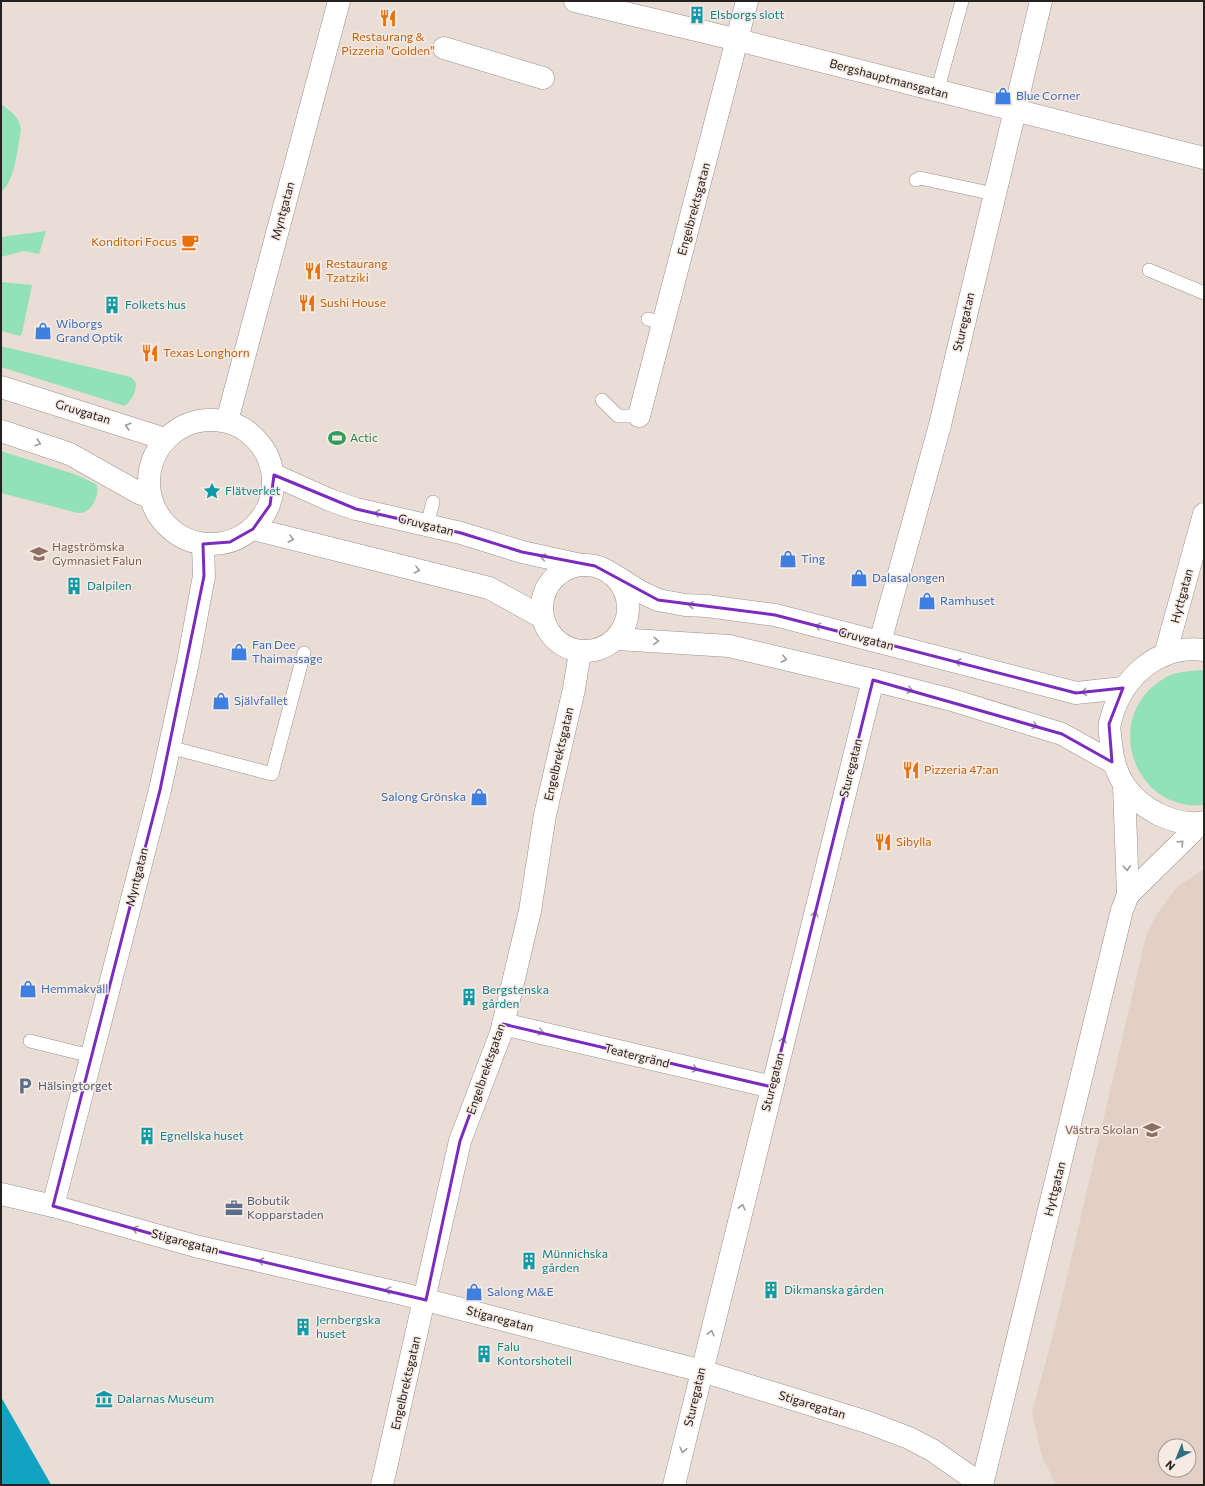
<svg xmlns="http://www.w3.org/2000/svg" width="1205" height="1486" viewBox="0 0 1205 1486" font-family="Commissioner,sans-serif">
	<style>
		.built { fill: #e2cfc6; fill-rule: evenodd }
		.green { fill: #93e1b8 }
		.water { fill: #12a3c4 }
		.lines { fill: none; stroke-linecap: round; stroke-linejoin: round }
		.service-casing { stroke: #9b908a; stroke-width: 14 }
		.minor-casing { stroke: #9b908a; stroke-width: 23 }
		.tertiary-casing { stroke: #9b908a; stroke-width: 23 }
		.secondary-casing { stroke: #9b908a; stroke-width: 23 }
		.service { stroke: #fff; stroke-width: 13 }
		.minor { stroke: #fff; stroke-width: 22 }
		.tertiary { stroke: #fff; stroke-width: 22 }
		.secondary { stroke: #fff; stroke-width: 22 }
		.oneway { stroke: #9d9b9a }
		.marked { fill: none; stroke: #7b2cbf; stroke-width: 3; stroke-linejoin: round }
		.labels { text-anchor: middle; stroke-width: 3; stroke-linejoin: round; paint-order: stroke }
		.culture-label { font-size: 12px; fill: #0d838f; stroke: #f6eae3; text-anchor: start }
		.food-label { font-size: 12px; fill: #c56008; stroke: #f6eae3; text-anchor: start }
		.street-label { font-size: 12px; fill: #26211f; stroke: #f6eae3 }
		.shop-label { font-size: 12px; fill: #366cbe; stroke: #f6eae3; text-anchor: start }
		.leisure-label { font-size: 12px; fill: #27864d; stroke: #f6eae3; text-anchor: start }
		.education-label { font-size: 12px; fill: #785e54; stroke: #f6eae3; text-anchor: start }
		.service-label { font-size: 12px; fill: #4e5e75; stroke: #f6eae3; text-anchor: start }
	</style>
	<rect width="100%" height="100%" fill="#e9ddd6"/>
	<!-- built -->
	<path class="built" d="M 1204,870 L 1204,1485 L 1056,1485 L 1042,1457 L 1032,1412 L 1056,1324 L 1146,936 L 1157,914 L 1177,887 L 1199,872 ZM 1165,1446 L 1189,1446 L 1189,1470 L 1165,1470 Z"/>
	<!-- green -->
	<g class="green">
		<path d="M 1,104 C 10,111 19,116 21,129 C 18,146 15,182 1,192 Z"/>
		<path d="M 46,231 L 39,254 L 24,251 L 1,257 L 1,237 Z"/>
		<path d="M 1,282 L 32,285 L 22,333 L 20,336 L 1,331 Z"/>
		<path d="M 1,346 L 131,377 L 136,383 C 136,393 132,399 125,406 L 1,367 Z"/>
		<path d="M 1,451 L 74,474 L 96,484 C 101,493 92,514 78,513 L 1,493 Z"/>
		<path d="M 1204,670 L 1204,805 C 1197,805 1189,806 1183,804 C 1172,802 1161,796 1153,789 C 1120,757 1122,704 1163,679 C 1175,671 1190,671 1204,670 Z"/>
	</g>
	<!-- water -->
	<path class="water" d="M 1,1397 L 49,1481 L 51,1485 L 1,1485 Z"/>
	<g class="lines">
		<!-- service casing -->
		<g class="service-casing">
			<g id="service">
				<path d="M 937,92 L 962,1"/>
				<path d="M 916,180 L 920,178 L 994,194"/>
				<path d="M 1149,270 L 1204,293"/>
				<path d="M 648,319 L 663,324"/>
				<path d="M 602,400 L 618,416 L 639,416"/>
				<path d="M 427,525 L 433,502"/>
				<path d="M 169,747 L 272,774 L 304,653"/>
				<path d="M 30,1041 L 91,1056"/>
			</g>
		</g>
		<!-- minor casing -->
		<g class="minor-casing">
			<g id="minor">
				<path d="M 575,1 L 738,40 L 1204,158"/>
				<path d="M 444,48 L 543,78"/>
				<path d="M 639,416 L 747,1"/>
				<path d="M 880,642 L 940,425 L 1041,1"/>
				<path d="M 1165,655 L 1204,514"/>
				<path d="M 1124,785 L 1128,895"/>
				<path d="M 503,1024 L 772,1087"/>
				<path d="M 1,1194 L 53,1206 L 195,1246 L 403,1294 L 702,1371 L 867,1422 L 909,1438 L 932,1450 L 982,1485"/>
				<path d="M 53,1206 L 160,790 L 188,662 L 204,576 L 203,544"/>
				<path d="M 674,1485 L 873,680"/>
				<path d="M 982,1485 L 1122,910 L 1128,895 L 1201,823"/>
			</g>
		</g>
		<!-- tertiary casing -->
		<g class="tertiary-casing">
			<g id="tertiary">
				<path d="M 227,421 L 339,1"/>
				<path d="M 382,1485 L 460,1141 L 501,1033 L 530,911 L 545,815 L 574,689 L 580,652"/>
			</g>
		</g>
		<!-- secondary casing -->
		<g class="secondary-casing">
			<g id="secondary">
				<path d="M 1,387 L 165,439"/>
				<circle cx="211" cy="482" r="62"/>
				<path d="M 1,431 L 70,454 L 139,493 L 150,497"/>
				<path d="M 274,475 L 330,500 L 356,509 L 461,533 L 522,552 L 581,565"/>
				<path d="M 253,529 L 489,588 L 542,617"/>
				<circle cx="585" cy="608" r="43"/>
				<path d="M 614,575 L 641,592 L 658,600 L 685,605 L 707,606 L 775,615 L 1076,693 L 1123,688"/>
				<path d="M 617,639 L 729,646 L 873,680 L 952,700 L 1062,734 L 1112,762"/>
				<path d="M 1204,650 C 1157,644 1120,679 1110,723 C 1108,729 1111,737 1111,744 C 1114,777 1129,800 1160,815 C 1173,821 1190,825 1204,822"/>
			</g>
		</g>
		<!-- service -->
		<use href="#service" class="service"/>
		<!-- minor -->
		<use href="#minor" class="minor"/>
		<!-- tertiary -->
		<use href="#tertiary" class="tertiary"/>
		<!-- secondary -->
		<use href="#secondary" class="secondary"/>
	</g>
	<!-- one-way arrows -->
	<defs><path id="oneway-chevron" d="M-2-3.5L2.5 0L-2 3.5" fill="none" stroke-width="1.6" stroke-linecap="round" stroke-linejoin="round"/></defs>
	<g class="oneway">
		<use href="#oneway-chevron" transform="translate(128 426) rotate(-162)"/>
		<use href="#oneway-chevron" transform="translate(38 443) rotate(19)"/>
		<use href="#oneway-chevron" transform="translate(377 513) rotate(-167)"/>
		<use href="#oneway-chevron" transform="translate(291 539) rotate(14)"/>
		<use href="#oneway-chevron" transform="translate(543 557) rotate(-168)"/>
		<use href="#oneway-chevron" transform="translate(417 570) rotate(14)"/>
		<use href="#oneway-chevron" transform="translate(691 605) rotate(-177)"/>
		<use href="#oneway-chevron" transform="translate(818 626) rotate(-165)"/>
		<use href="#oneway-chevron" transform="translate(656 641) rotate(4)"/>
		<use href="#oneway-chevron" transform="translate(784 659) rotate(13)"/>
		<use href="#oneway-chevron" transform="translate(958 662) rotate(-167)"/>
		<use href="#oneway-chevron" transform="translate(910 690) rotate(14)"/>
		<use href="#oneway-chevron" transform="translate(1084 692) rotate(175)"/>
		<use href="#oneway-chevron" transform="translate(1035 726) rotate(16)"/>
		<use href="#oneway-chevron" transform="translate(1181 843) rotate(-45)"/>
		<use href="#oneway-chevron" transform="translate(1127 868) rotate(87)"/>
		<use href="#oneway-chevron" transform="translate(815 914) rotate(-76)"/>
		<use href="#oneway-chevron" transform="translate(541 1032) rotate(13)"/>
		<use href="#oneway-chevron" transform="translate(783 1040) rotate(-76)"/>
		<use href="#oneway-chevron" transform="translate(695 1069) rotate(13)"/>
		<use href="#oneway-chevron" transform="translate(742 1207) rotate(-76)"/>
		<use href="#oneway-chevron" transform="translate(135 1229) rotate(-164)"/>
		<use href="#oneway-chevron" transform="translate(261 1261) rotate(-167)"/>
		<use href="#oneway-chevron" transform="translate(388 1290) rotate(-167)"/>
		<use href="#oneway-chevron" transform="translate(711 1333) rotate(-76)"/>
		<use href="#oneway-chevron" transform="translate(683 1450) rotate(103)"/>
	</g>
	<!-- marked area -->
	<path class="marked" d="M 274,475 L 356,509 L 461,533 L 522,552 L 595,566 L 658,600 L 775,615 L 1076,693 L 1123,688 L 1109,724 L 1112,762 L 1062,734 L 873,680 L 772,1087 L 503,1024 L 460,1141 L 426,1300 L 195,1246 L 53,1206 L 160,790 L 204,576 L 203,544 L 230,542 L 253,529 L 270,505 Z"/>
	<!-- icons -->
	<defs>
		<g id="building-bare" transform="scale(1.38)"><path d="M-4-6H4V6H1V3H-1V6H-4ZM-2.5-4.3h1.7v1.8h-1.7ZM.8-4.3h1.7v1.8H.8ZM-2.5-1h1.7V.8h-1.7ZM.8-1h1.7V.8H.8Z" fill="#0f9aa8" stroke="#f6eae3" stroke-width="2.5" paint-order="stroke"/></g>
		<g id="restaurant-bare" transform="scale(1.38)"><path d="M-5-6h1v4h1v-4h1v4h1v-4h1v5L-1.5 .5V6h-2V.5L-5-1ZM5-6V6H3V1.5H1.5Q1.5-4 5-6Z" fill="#e8710a" stroke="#f6eae3" stroke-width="2.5" paint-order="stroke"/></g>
		<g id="shop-bare" transform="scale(1.38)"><path d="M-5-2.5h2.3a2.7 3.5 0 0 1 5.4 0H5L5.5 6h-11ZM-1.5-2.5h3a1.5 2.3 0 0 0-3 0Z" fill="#3f7fe0" stroke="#f6eae3" stroke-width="2.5" paint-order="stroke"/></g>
		<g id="cafe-bare" transform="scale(1.38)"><path d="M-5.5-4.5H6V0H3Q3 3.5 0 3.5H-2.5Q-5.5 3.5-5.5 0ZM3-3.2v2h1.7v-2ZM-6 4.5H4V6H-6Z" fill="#e8710a" stroke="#f6eae3" stroke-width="2.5" paint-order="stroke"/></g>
		<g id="stadium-bare" transform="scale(1.38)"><path d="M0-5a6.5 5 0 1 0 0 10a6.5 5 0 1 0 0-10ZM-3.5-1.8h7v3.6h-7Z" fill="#2e9e5b" stroke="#f6eae3" stroke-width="2.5" paint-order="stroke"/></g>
		<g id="sight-bare" transform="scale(1.38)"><path d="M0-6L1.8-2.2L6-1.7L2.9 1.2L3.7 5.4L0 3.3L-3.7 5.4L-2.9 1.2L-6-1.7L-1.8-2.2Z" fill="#0f9aa8" stroke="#f6eae3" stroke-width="2.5" paint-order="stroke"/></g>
		<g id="school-bare" transform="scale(1.38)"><path d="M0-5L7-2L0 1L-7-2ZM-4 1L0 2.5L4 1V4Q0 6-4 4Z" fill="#8d6e63" stroke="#f6eae3" stroke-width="2.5" paint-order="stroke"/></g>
		<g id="parking-bare" transform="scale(1.38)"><path d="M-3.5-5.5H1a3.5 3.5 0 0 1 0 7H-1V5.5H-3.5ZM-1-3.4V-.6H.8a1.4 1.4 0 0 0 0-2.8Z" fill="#5c6f8a" stroke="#f6eae3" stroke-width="2.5" paint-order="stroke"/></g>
		<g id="office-bare" transform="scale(1.38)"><path d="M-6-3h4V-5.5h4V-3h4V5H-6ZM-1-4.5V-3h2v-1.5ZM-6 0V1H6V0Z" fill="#5c6f8a" stroke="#f6eae3" stroke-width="2.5" paint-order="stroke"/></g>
		<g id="museum-bare" transform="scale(1.38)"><path d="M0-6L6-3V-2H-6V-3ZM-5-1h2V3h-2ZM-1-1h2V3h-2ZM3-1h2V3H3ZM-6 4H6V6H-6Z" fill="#0f9aa8" stroke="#f6eae3" stroke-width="2.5" paint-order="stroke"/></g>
	</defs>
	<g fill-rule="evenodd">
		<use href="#building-bare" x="697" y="15"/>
		<use href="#restaurant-bare" x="388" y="18"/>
		<use href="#shop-bare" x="1003" y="96"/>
		<use href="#cafe-bare" x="190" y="242"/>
		<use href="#restaurant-bare" x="313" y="271"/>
		<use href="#restaurant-bare" x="307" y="303"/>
		<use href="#building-bare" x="112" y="305"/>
		<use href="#shop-bare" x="43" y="331"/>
		<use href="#restaurant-bare" x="150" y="353"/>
		<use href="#stadium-bare" x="337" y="438"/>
		<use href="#sight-bare" x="212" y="491"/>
		<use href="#school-bare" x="39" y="554"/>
		<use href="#shop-bare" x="788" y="559"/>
		<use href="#shop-bare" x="859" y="578"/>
		<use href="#building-bare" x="74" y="586"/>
		<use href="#shop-bare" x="927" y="601"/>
		<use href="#shop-bare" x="239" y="652"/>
		<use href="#shop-bare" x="221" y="701"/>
		<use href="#restaurant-bare" x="911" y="770"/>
		<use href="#shop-bare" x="479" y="797"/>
		<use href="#restaurant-bare" x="883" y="842"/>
		<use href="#shop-bare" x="28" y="989"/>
		<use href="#building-bare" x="469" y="997"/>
		<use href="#parking-bare" x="25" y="1086"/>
		<use href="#school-bare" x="1152" y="1130"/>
		<use href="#building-bare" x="147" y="1136"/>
		<use href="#office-bare" x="234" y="1208"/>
		<use href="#building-bare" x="529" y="1261"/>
		<use href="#building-bare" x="771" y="1290"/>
		<use href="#shop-bare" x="474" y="1292"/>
		<use href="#building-bare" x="303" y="1327"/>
		<use href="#building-bare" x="484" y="1354"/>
		<use href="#museum-bare" x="104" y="1399"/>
	</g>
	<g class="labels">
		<!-- culture labels -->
		<g class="culture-label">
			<text x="710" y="19">Elsborgs slott</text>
			<text x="125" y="309">Folkets hus</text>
			<text x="225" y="495">Flätverket</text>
			<text x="87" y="590">Dalpilen</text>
			<text x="482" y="994">Bergstenska<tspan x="482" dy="14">gården</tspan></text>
			<text x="160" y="1140">Egnellska huset</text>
			<text x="542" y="1258">Münnichska<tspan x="542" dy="14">gården</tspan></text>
			<text x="784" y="1294">Dikmanska gården</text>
			<text x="316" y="1324">Jernbergska<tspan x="316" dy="14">huset</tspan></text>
			<text x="497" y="1351">Falu<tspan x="497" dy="14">Kontorshotell</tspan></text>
			<text x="117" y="1403">Dalarnas Museum</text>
		</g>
		<!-- food labels -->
		<g class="food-label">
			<text x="388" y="41" text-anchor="middle">Restaurang &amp;<tspan x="388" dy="14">Pizzeria "Golden"</tspan></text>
			<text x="177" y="246" text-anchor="end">Konditori Focus</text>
			<text x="326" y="268">Restaurang<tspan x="326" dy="14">Tzatziki</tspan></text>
			<text x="320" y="307">Sushi House</text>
			<text x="163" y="357">Texas Longhorn</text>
			<text x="924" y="774">Pizzeria 47:an</text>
			<text x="896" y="846">Sibylla</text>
		</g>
		<!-- street labels -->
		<g class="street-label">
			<text transform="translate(889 79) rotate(15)" y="4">Bergshauptmansgatan</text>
			<text transform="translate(694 209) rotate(-75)" y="4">Engelbrektsgatan</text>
			<text transform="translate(283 211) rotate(-75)" y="4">Myntgatan</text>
			<text transform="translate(964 322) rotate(-77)" y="4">Sturegatan</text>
			<text transform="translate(83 412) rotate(17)" y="4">Gruvgatan</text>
			<text transform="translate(426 525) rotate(14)" y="4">Gruvgatan</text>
			<text transform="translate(1182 596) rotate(-75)" y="4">Hyttgatan</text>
			<text transform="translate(866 639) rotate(15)" y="4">Gruvgatan</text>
			<text transform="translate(559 754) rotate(-77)" y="4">Engelbrektsgatan</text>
			<text transform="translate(851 768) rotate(-76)" y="4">Sturegatan</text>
			<text transform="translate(137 877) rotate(-76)" y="4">Myntgatan</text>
			<text transform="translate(637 1056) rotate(14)" y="4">Teatergränd</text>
			<text transform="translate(486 1069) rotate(-71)" y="4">Engelbrektsgatan</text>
			<text transform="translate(773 1082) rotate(-76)" y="4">Sturegatan</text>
			<text transform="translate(1055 1189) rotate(-76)" y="4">Hyttgatan</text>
			<text transform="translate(185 1242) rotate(15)" y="4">Stigaregatan</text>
			<text transform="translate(500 1319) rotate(15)" y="4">Stigaregatan</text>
			<text transform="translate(406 1383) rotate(-77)" y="4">Engelbrektsgatan</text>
			<text transform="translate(695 1397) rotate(-77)" y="4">Sturegatan</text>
			<text transform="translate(812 1405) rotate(17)" y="4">Stigaregatan</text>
		</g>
		<!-- shop labels -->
		<g class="shop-label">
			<text x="1016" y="100">Blue Corner</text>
			<text x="56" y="328">Wiborgs<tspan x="56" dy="14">Grand Optik</tspan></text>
			<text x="801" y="563">Ting</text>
			<text x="872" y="582">Dalasalongen</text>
			<text x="940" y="605">Ramhuset</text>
			<text x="252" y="649">Fan Dee<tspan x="252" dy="14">Thaimassage</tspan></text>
			<text x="234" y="705">Självfallet</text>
			<text x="466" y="801" text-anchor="end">Salong Grönska</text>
			<text x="41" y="993">Hemmakväll</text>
			<text x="487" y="1296">Salong M&amp;E</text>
		</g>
		<!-- leisure labels -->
		<g class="leisure-label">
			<text x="350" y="442">Actic</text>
		</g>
		<!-- education labels -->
		<g class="education-label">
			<text x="52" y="551">Hagströmska<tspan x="52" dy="14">Gymnasiet Falun</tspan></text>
			<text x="1139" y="1134" text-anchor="end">Västra Skolan</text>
		</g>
		<!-- service labels -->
		<g class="service-label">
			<text x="38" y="1090">Hälsingtorget</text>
			<text x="247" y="1205">Bobutik<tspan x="247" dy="14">Kopparstaden</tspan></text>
		</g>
	</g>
	<!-- border -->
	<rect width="1205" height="1486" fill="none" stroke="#26211f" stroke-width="4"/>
	<!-- north arrow -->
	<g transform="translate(1177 1458) rotate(223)"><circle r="19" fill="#f6eae3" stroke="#a39a95"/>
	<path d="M0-3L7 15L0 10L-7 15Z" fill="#2b727e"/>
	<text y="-6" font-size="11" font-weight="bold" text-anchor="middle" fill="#26211f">N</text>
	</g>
</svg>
